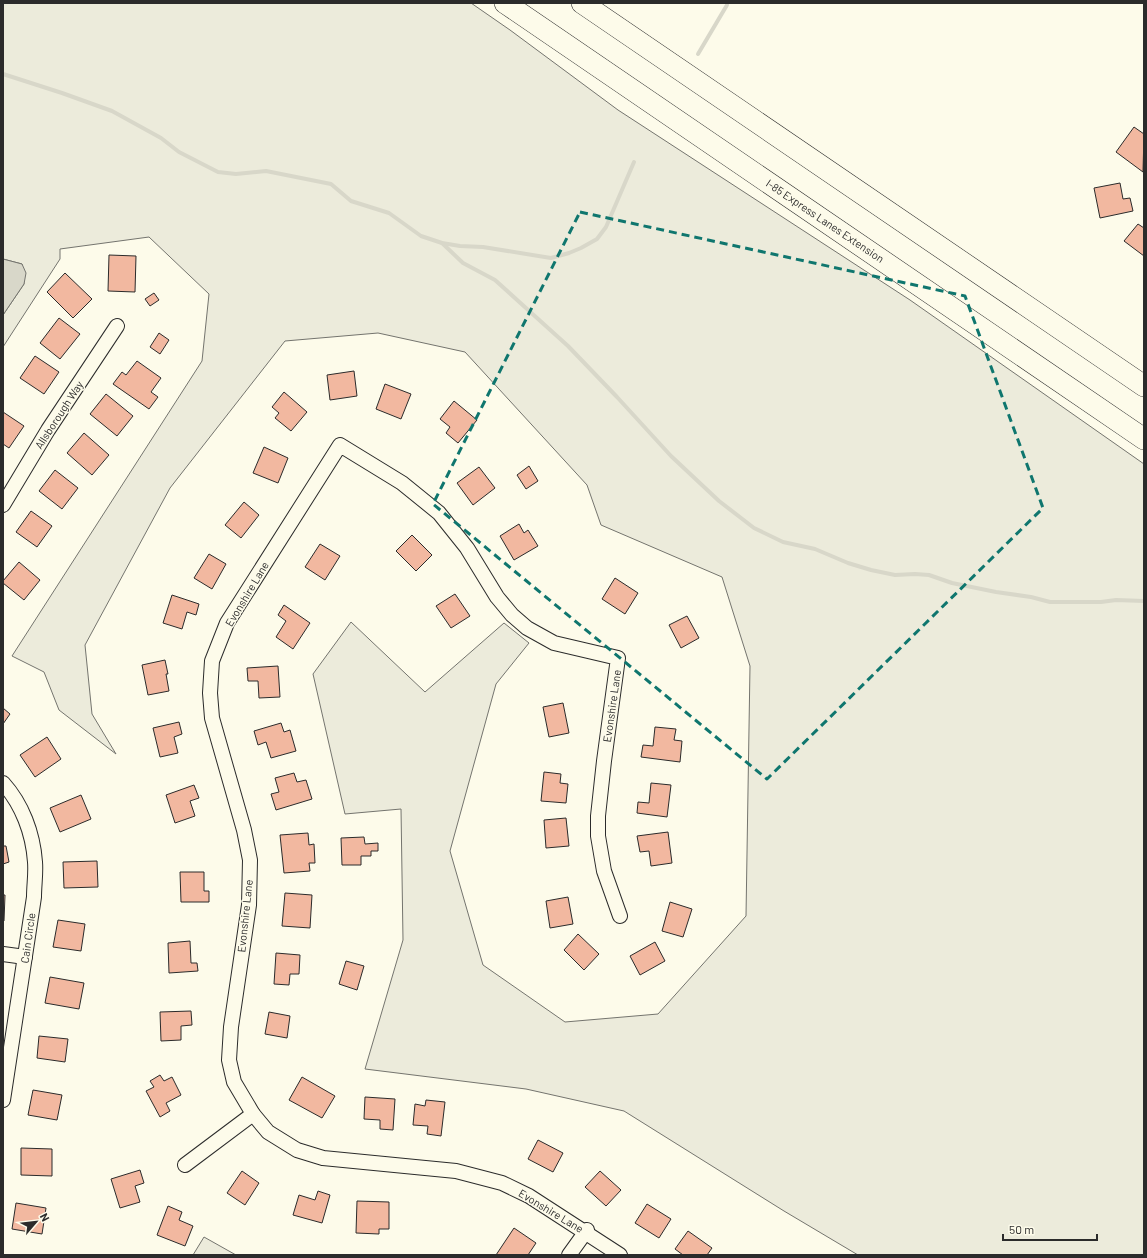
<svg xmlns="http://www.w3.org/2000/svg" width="1147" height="1258" viewBox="0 0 1147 1258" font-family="Barlow,sans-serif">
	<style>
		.green { fill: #ecebdb; stroke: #74746e }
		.water { fill: #d8d7c9; stroke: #74746e }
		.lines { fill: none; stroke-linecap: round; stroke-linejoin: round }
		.stream { stroke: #d8d7c9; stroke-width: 4 }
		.building { fill: #f2b8a0; stroke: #2b2b2b }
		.minor-casing { stroke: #2b2b2b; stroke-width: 16 }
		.highway-casing { stroke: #2b2b2b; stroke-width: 22 }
		.minor { stroke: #fdfbea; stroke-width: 14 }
		.highway { stroke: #fdfbea; stroke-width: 21 }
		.marked { fill: none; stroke: #0f766e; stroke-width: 3; stroke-dasharray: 8 5; stroke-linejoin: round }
		.labels { text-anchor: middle; stroke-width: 3; stroke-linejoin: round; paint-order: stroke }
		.street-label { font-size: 11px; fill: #2b2b2b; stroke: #fdfbea }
	</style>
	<rect width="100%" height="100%" fill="#fdfbea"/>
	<!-- green -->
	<g class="green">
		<path d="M 3,3 L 471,3 L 510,30 L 618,110 L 910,300 L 1144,464 L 1144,1255 L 858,1255 L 784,1211 L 624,1111 L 526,1089 L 365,1069 L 403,940 L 401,809 L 345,814 L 313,674 L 351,622 L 425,692 L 504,623 L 529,643 L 496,684 L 450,851 L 483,965 L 565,1022 L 658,1014 L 746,916 L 750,666 L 722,577 L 601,525 L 587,485 L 465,352 L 378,333 L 285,341 L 170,488 L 85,645 L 92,714 L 116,754 L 59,710 L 44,672 L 12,656 L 202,361 L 209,294 L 149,237 L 60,249 L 60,259 L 3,347 L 3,315 L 24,284 L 22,264 L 3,259 Z"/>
		<path d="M 204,1237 L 236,1255 L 193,1255 Z"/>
	</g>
	<!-- water -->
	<path class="water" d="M 3,259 L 22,264 L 26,273 L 24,284 L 3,315 Z"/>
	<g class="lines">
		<!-- stream -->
		<g class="stream">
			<path d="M 698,54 L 727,5"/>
			<path d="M 3,74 L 62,93 L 112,111 L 161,138 L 179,152 L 218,172 L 236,174 L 266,171 L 331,184 L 351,201 L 389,213 L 421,236 L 442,243 L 460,246 L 483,247 L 551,258 L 569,253 L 581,248 L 597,239 L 606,227 L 634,162"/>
			<path d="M 442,243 L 463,263 L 495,280 L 537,318 L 568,346 L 617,397 L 671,456 L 719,501 L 754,528 L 783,542 L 815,549 L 848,563 L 871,570 L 895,575 L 915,574 L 929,575 L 952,583 L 996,592 L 1031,597 L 1050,602 L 1101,602 L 1116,600 L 1144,601"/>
		</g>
	</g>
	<!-- building -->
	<g class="building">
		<path d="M 1134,127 L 1144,134 L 1143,172 L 1116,152 Z"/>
		<path d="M 1120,183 L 1123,199 L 1130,198 L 1133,211 L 1100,218 L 1094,188 Z"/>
		<path d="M 1138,224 L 1144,228 L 1144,256 L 1124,241 Z"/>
		<path d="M 109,255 L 136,256 L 135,292 L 108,291 Z"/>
		<path d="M 65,273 L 92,299 L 73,318 L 47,292 Z"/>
		<path d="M 154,293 L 159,300 L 150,306 L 145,299 Z"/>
		<path d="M 59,318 L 80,334 L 60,359 L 40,343 Z"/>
		<path d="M 159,333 L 169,340 L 160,354 L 150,347 Z"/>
		<path d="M 35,356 L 59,372 L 44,394 L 20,378 Z"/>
		<path d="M 137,361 L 161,378 L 151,392 L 158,397 L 149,409 L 113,384 L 122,372 L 126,375 Z"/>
		<path d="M 354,371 L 357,396 L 330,400 L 327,375 Z"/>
		<path d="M 385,384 L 411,394 L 401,419 L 376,409 Z"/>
		<path d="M 284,392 L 307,412 L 291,431 L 275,418 L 279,413 L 272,407 Z"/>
		<path d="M 106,394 L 133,416 L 117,436 L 90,414 Z"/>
		<path d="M 454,401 L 477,420 L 458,443 L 446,433 L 450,427 L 440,419 Z"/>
		<path d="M 3,412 L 24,426 L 9,448 L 3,444 Z"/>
		<path d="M 84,433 L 109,455 L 92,475 L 67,453 Z"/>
		<path d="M 264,447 L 288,458 L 278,483 L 253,473 Z"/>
		<path d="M 529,466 L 538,481 L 526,489 L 517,475 Z"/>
		<path d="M 479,467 L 495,488 L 473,505 L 457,483 Z"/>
		<path d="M 55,470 L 78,488 L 62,509 L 39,491 Z"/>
		<path d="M 244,502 L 259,515 L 241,538 L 225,525 Z"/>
		<path d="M 31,511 L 52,526 L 37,547 L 16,532 Z"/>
		<path d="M 519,524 L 524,533 L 528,530 L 538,546 L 514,560 L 500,536 Z"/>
		<path d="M 412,535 L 432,555 L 416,571 L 396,551 Z"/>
		<path d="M 320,544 L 340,556 L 325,580 L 305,567 Z"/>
		<path d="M 209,554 L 226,564 L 212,589 L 194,578 Z"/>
		<path d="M 19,562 L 40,580 L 24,600 L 3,583 L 3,581 Z"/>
		<path d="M 615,578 L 638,593 L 625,614 L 602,599 Z"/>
		<path d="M 455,594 L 470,616 L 451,628 L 436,606 Z"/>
		<path d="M 172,595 L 199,604 L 196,615 L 187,612 L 182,629 L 163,623 Z"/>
		<path d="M 284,605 L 310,623 L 293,649 L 276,637 L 286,621 L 278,615 Z"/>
		<path d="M 687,616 L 699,638 L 681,648 L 669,625 Z"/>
		<path d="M 165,660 L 168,674 L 166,674 L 169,691 L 148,695 L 142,665 Z"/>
		<path d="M 278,666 L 280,697 L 259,698 L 258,681 L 248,681 L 247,668 Z"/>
		<path d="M 563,703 L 569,733 L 549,737 L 543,707 Z"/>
		<path d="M 3,708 L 10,714 L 3,724 Z"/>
		<path d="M 179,722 L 182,734 L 174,737 L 178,753 L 160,757 L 153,728 Z"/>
		<path d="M 281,723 L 284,732 L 290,730 L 296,751 L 271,758 L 266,742 L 258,745 L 254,731 Z"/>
		<path d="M 655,727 L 676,729 L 674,740 L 682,741 L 680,762 L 641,757 L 643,745 L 653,746 Z"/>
		<path d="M 47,737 L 61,759 L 35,777 L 20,755 Z"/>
		<path d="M 544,772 L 561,774 L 560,783 L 568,784 L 566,803 L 541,801 Z"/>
		<path d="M 294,773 L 297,782 L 306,780 L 312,799 L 276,810 L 271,794 L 279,792 L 275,778 Z"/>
		<path d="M 651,783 L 671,785 L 667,817 L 637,813 L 638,802 L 649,803 Z"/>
		<path d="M 194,785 L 199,798 L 190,801 L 195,816 L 175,823 L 166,795 Z"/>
		<path d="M 81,795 L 91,819 L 60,832 L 50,808 Z"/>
		<path d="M 566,818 L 569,846 L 546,848 L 544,820 Z"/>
		<path d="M 668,832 L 672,863 L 651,866 L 649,851 L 640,852 L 637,836 Z"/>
		<path d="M 308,833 L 309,845 L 314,844 L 315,863 L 309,863 L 310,871 L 284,873 L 280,835 Z"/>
		<path d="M 364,837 L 365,844 L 378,843 L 378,851 L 371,851 L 371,856 L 361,856 L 361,865 L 342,865 L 341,838 Z"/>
		<path d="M 3,846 L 6,846 L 9,862 L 3,864 Z"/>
		<path d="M 97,861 L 98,887 L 64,888 L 63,862 Z"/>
		<path d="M 180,872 L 204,872 L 204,891 L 209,891 L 209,902 L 181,902 Z"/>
		<path d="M 285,893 L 312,895 L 310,928 L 282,926 Z"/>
		<path d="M 3,895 L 5,895 L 4,921 L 3,921 Z"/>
		<path d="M 568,897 L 573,924 L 550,928 L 546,901 Z"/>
		<path d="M 670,902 L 692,909 L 683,937 L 662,931 Z"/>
		<path d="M 58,920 L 85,924 L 81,951 L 53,947 Z"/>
		<path d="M 578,934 L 599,954 L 584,970 L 564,950 Z"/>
		<path d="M 190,941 L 191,963 L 197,963 L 198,971 L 169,973 L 168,943 Z"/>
		<path d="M 655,942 L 665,961 L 640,975 L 630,956 Z"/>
		<path d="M 276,953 L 300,955 L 299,974 L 290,974 L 289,985 L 274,984 Z"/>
		<path d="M 346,961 L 364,966 L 357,990 L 339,984 Z"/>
		<path d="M 50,977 L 84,983 L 79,1009 L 45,1003 Z"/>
		<path d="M 191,1011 L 192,1025 L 181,1026 L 181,1040 L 161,1041 L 160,1012 Z"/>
		<path d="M 269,1012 L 290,1016 L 287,1038 L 265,1034 Z"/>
		<path d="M 39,1036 L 68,1039 L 65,1062 L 37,1058 Z"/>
		<path d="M 160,1075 L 164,1081 L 172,1077 L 181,1095 L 166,1103 L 170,1111 L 160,1117 L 146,1091 L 154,1087 L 150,1081 Z"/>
		<path d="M 302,1077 L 335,1096 L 322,1118 L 289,1100 Z"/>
		<path d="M 33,1090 L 62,1095 L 57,1120 L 28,1115 Z"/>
		<path d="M 365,1097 L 395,1099 L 393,1130 L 380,1129 L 380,1120 L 364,1119 Z"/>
		<path d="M 426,1100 L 445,1102 L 441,1136 L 427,1134 L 428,1126 L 413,1125 L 415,1104 L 425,1106 Z"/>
		<path d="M 538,1140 L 563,1153 L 553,1172 L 528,1159 Z"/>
		<path d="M 21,1148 L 52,1149 L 52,1176 L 21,1175 Z"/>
		<path d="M 140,1170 L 144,1183 L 135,1186 L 140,1202 L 120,1208 L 111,1179 Z"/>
		<path d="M 242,1171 L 259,1183 L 245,1205 L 227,1193 Z"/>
		<path d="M 600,1171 L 621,1190 L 606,1206 L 585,1187 Z"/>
		<path d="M 318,1191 L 330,1195 L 322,1223 L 293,1215 L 299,1195 L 315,1200 Z"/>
		<path d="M 357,1201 L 389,1202 L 389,1229 L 379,1229 L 379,1234 L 356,1233 Z"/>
		<path d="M 16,1203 L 46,1208 L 42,1234 L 12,1229 Z"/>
		<path d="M 647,1204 L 671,1219 L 659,1238 L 635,1223 Z"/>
		<path d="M 168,1206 L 182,1212 L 179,1220 L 193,1226 L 185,1246 L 157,1235 Z"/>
		<path d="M 514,1228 L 536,1243 L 528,1255 L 496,1255 Z"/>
		<path d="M 688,1231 L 712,1248 L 707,1255 L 683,1255 L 675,1249 Z"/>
	</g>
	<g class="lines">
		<!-- minor casing -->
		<g class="minor-casing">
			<g id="minor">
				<path d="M 3,505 L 48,430 L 117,326"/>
				<path d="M 3,783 C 22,804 33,833 35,862 C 36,874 34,885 34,897 L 3,1100"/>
				<path d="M 620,916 L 604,871 L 598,836 L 598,816 L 604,761 L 618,658 L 554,643 L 527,628 L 512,615 L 497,597 L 467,548 L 439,513 L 402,483 L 340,445 L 227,623 L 212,661 L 210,693 L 212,718 L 244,830 L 250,860 L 249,905 L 231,1027 L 229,1060 L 234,1082 L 253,1114 L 268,1132 L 297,1150 L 323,1158 L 456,1171 L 502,1183 L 529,1196 L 620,1255"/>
				<path d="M 3,954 L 25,957"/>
				<path d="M 185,1165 L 253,1114"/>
				<path d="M 569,1255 L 587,1230"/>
			</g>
		</g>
		<!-- highway casing -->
		<g class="highway-casing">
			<g id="highway">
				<path d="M 505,3 L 1144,439"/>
				<path d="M 582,3 L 1144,386"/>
			</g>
		</g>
		<!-- minor -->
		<use href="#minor" class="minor"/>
		<!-- highway -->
		<use href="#highway" class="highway"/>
	</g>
	<!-- marked area -->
	<path class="marked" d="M 580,212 L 965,296 L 1043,508 L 767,779 L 433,504 Z"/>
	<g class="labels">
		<!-- street labels -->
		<g class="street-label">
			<text transform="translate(825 221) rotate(34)" y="4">I-85 Express Lanes Extension</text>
			<text transform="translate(59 415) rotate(-57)" y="4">Allsborough Way</text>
			<text transform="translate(247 594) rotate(-59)" y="4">Evonshire Lane</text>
			<text transform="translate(612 706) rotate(-82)" y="4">Evonshire Lane</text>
			<text transform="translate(245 916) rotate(-84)" y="4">Evonshire Lane</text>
			<text transform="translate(28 938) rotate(-82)" y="4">Cain Circle</text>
			<text transform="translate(551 1211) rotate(31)" y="4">Evonshire Lane</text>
		</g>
	</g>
	<!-- border -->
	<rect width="1147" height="1258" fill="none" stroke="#2b2b2b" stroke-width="8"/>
	<!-- north arrow -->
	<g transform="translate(36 1222) rotate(62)" stroke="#fdfbea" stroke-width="3" paint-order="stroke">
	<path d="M0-3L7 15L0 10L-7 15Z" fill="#2b2b2b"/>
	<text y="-6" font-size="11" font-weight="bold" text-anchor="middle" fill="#2b2b2b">N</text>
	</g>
	<!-- scale -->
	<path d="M1003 1234v6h94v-6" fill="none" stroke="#2b2b2b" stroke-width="2"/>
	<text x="1009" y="1234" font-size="12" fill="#2b2b2b" stroke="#fdfbea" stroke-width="3" paint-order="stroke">50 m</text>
</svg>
